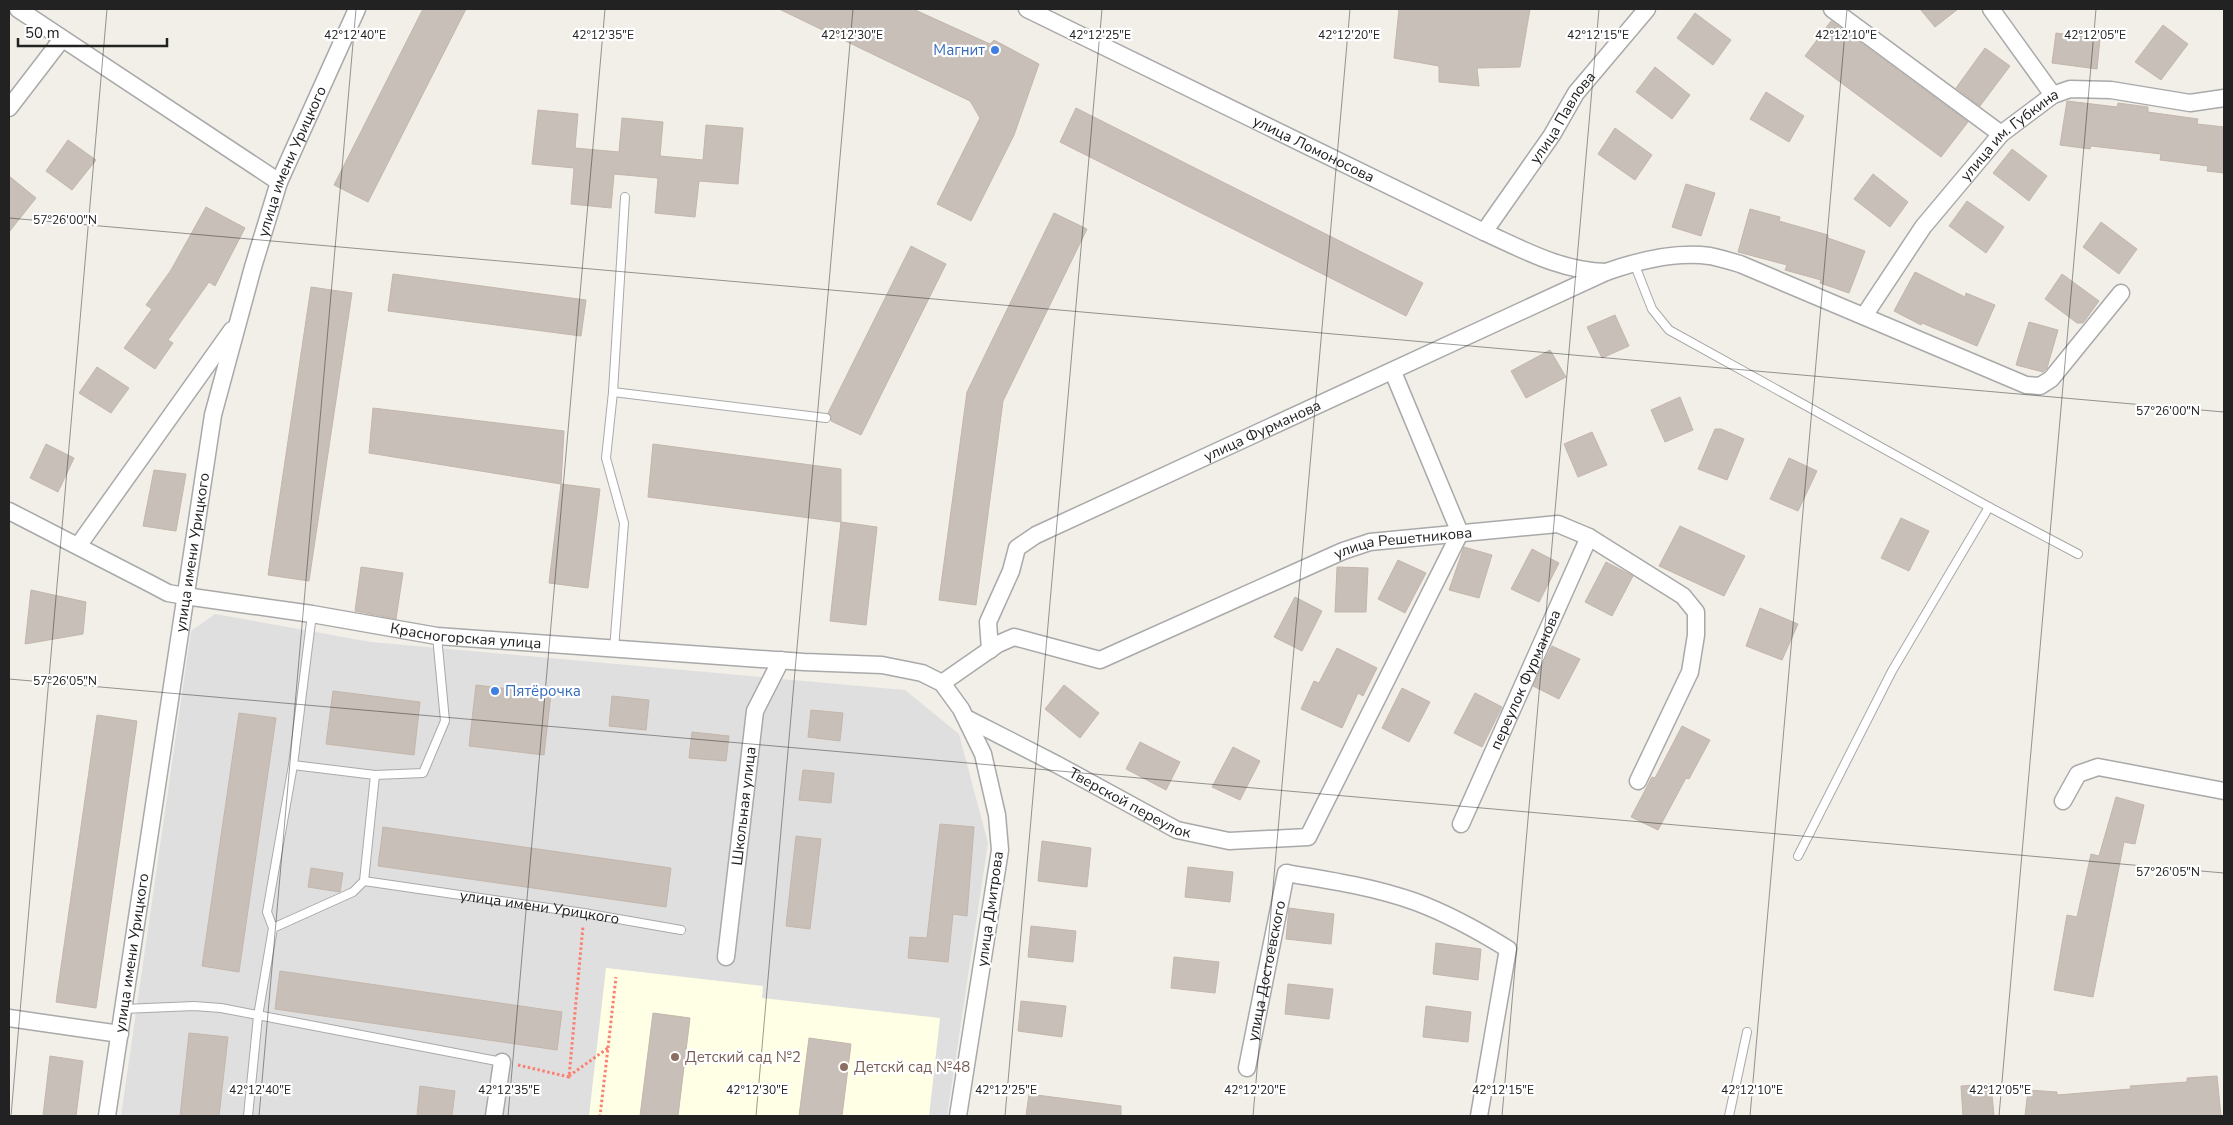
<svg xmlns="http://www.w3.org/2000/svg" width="2233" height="1125" viewBox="0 0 2233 1125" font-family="'Nunito Sans',sans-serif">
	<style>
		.residential { fill: #e0dfdf }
		.education { fill: #ffffe5 }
		.building { fill: #c7bfb8; stroke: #c4b6ab }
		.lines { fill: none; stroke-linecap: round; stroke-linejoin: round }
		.service-casing { stroke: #a9a9a9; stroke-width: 10 }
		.minor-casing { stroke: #a9a9a9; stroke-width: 19 }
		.path { stroke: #fa8072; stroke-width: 3; stroke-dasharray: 2.5 2.5; stroke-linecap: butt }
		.service { stroke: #fff; stroke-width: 8 }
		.minor { stroke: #fff; stroke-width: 16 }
		.ticks { fill: none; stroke: #222; stroke-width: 1; stroke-opacity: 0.45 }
		.shop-dot { fill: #3f7fe0; stroke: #fff; stroke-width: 2 }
		.education-dot { fill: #8d6e63; stroke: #fff; stroke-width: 2 }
		.labels { text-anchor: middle; stroke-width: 4.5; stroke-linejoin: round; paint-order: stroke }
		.shop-label { font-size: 15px; fill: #366cbe; stroke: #fff; text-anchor: end }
		.street-label { font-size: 15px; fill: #222; stroke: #fff }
		.education-label { font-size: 15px; fill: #785e54; stroke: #fff; text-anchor: start }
		.ticks-label { font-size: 12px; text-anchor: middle; fill: #222; stroke: #fff; stroke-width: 4.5; stroke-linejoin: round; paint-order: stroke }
	</style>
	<rect width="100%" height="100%" fill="#f2efe9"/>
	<!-- residential -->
	<path class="residential" d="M 215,614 L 371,642 L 905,690 L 959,734 L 988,843 L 947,1116 L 121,1116 L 191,631 Z"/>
	<!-- education -->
	<path class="education" d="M 606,968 L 763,986 L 762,998 L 940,1018 L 929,1116 L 589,1116 Z"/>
	<!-- building -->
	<g class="building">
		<path d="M 423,9 L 466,9 L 368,202 L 334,185 Z"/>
		<path d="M 779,9 L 913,9 L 990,44 L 994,40 L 1039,64 L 1014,135 L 971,221 L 937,204 L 980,118 L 970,101 Z"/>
		<path d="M 1399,9 L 1530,9 L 1520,67 L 1477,68 L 1479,86 L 1439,82 L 1439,66 L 1394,58 Z"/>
		<path d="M 1920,9 L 1958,9 L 1935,27 Z"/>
		<path d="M 1695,13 L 1731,40 L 1713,65 L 1677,38 Z"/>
		<path d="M 1831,21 L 1968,122 L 1941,157 L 1805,56 Z"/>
		<path d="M 2163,25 L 2188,44 L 2161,80 L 2135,62 Z"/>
		<path d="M 2056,33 L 2100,39 L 2097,69 L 2052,63 Z"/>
		<path d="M 1985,48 L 2010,66 L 1980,106 L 1956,88 Z"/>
		<path d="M 1655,67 L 1690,95 L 1672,119 L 1636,92 Z"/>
		<path d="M 1766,92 L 1804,116 L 1789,142 L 1750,119 Z"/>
		<path d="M 2067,101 L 2117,107 L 2118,103 L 2148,107 L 2148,112 L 2198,119 L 2197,124 L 2224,127 L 2224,173 L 2207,171 L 2208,166 L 2160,160 L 2161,154 L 2091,146 L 2090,149 L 2060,145 Z"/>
		<path d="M 1076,108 L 1423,283 L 1406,316 L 1060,142 Z"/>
		<path d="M 538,110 L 578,114 L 575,148 L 619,152 L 622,118 L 663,122 L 660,156 L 703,160 L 706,125 L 743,128 L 738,184 L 699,181 L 695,217 L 655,213 L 658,178 L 614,174 L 611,208 L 571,204 L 574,168 L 532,164 Z"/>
		<path d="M 1615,128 L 1652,155 L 1635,180 L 1598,154 Z"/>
		<path d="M 68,140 L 96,160 L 72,190 L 46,171 Z"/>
		<path d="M 2012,149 L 2047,176 L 2029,201 L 1993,173 Z"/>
		<path d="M 1873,174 L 1908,202 L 1890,227 L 1854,199 Z"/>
		<path d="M 9,176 L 36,198 L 9,232 Z"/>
		<path d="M 1686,184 L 1715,193 L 1701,236 L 1672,227 Z"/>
		<path d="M 1967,201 L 2004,227 L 1986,253 L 1949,226 Z"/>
		<path d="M 206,207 L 245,228 L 215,286 L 209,282 L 168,340 L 173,343 L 155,369 L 124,348 L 152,309 L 146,305 L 171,270 Z"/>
		<path d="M 1750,209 L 1780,217 L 1779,221 L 1828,235 L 1828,238 L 1865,251 L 1849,293 L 1820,283 L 1821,280 L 1785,270 L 1787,265 L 1738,252 Z"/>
		<path d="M 1054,213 L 1087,229 L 1003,401 L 976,605 L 939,600 L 967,392 Z"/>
		<path d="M 2101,222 L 2137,249 L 2119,274 L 2083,247 Z"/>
		<path d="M 911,246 L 946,264 L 861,435 L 831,421 L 831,416 L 828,413 Z"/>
		<path d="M 1915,272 L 1965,297 L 1966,293 L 1995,305 L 1977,346 L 1922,323 L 1921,325 L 1894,311 Z"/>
		<path d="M 393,274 L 586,300 L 581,336 L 388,311 Z"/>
		<path d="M 2062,274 L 2099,301 L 2083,323 L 2077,323 L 2045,299 Z"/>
		<path d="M 311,287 L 352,293 L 309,581 L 268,575 Z"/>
		<path d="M 1615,315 L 1629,346 L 1602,358 L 1587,327 Z"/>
		<path d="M 2029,322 L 2058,330 L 2047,368 L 2043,372 L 2016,365 Z"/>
		<path d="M 1550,350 L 1566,377 L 1526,398 L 1511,371 Z"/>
		<path d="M 97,367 L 129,388 L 111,413 L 79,393 Z"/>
		<path d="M 1680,397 L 1693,430 L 1665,442 L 1651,410 Z"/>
		<path d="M 373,408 L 564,431 L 561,484 L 369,453 Z"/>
		<path d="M 1715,429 L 1721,429 L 1744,439 L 1727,480 L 1698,469 Z"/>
		<path d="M 1592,432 L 1607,465 L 1578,477 L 1564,444 Z"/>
		<path d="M 46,444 L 74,458 L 58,492 L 30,478 Z"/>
		<path d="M 653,444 L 841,469 L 841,522 L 648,497 Z"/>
		<path d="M 1789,458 L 1817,471 L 1798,511 L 1770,499 Z"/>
		<path d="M 154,470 L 186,474 L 176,531 L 143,526 Z"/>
		<path d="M 561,484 L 600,489 L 588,588 L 549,583 Z"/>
		<path d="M 1901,518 L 1929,531 L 1909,571 L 1881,558 Z"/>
		<path d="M 841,522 L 877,527 L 866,625 L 830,621 Z"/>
		<path d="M 1680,526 L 1745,556 L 1724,596 L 1659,566 Z"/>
		<path d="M 1464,547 L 1492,555 L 1479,598 L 1449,590 Z"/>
		<path d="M 1532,549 L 1559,563 L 1539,602 L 1511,589 Z"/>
		<path d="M 1398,560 L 1426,573 L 1405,613 L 1378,599 Z"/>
		<path d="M 1606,562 L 1633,576 L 1612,616 L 1585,602 Z"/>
		<path d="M 361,567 L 403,573 L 396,619 L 355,611 Z"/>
		<path d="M 1337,567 L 1368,568 L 1366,612 L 1335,612 Z"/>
		<path d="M 31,590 L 86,602 L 83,634 L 25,644 Z"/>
		<path d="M 1295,597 L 1322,611 L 1302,651 L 1274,637 Z"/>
		<path d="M 1760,608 L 1798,624 L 1782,660 L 1746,646 Z"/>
		<path d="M 1552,646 L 1580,659 L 1559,699 L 1533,686 Z"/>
		<path d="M 1337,648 L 1377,668 L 1363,696 L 1358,693 L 1342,728 L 1301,709 L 1314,681 L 1319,683 Z"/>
		<path d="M 476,685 L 551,694 L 544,755 L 469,746 Z"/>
		<path d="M 1064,685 L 1099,713 L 1080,738 L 1045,709 Z"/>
		<path d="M 1402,688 L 1430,702 L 1409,742 L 1382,728 Z"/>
		<path d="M 333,691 L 420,702 L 414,755 L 326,744 Z"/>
		<path d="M 1475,693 L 1502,707 L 1482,747 L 1454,733 Z"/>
		<path d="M 612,696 L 649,700 L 646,730 L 609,726 Z"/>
		<path d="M 811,710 L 843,713 L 840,741 L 808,737 Z"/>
		<path d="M 239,713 L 276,718 L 239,972 L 202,966 Z"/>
		<path d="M 97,715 L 137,721 L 96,1008 L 56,1002 Z"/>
		<path d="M 1682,726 L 1710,740 L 1689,779 L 1686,778 L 1658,830 L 1631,817 L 1652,777 L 1655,778 Z"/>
		<path d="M 692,732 L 729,736 L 726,761 L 689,758 Z"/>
		<path d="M 1140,742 L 1180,762 L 1166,790 L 1126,769 Z"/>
		<path d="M 1233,747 L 1260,761 L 1240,800 L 1212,787 Z"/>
		<path d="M 803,770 L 834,773 L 831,803 L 799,800 Z"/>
		<path d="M 2116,797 L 2144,805 L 2135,844 L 2124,842 L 2093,997 L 2054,990 L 2067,915 L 2077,917 L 2091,854 L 2099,856 Z"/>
		<path d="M 940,824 L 974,827 L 967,916 L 953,914 L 948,962 L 908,958 L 910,937 L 927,938 Z"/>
		<path d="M 383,827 L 671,868 L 666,907 L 378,866 Z"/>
		<path d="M 796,836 L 821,839 L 810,929 L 786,926 Z"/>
		<path d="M 1042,841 L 1091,848 L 1087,887 L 1038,881 Z"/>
		<path d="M 1188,867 L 1233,872 L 1230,902 L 1185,897 Z"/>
		<path d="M 311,868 L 343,873 L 340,892 L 308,887 Z"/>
		<path d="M 1289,908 L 1334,914 L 1331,944 L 1286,939 Z"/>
		<path d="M 1031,926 L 1076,931 L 1073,962 L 1028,957 Z"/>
		<path d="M 1436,943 L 1481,949 L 1478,980 L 1433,974 Z"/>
		<path d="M 1174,957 L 1219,962 L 1215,993 L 1171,988 Z"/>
		<path d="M 280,971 L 562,1012 L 557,1050 L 275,1009 Z"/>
		<path d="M 1288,984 L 1333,989 L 1329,1019 L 1285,1014 Z"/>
		<path d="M 1021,1001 L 1066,1006 L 1062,1037 L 1018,1031 Z"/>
		<path d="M 1426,1006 L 1471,1012 L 1468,1042 L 1423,1037 Z"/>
		<path d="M 653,1013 L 690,1018 L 678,1116 L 640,1116 Z"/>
		<path d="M 189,1033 L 228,1037 L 219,1116 L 180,1116 Z"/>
		<path d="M 809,1038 L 851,1044 L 842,1116 L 799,1116 Z"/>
		<path d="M 50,1056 L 83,1061 L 76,1116 L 43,1116 Z"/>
		<path d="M 2217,1076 L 2221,1116 L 2025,1116 L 2028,1090 L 2057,1092 L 2057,1095 L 2131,1089 L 2130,1086 L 2187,1082 L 2187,1078 Z"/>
		<path d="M 1991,1084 L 1994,1116 L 1963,1116 L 1961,1086 Z"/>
		<path d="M 420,1086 L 455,1091 L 452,1116 L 417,1116 Z"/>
		<path d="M 1029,1094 L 1121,1106 L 1121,1116 L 1026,1116 Z"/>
	</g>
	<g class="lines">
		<!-- service casing -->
		<g class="service-casing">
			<g id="service">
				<path d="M 1634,263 L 1652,309 L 1669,330 L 1989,507 L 2078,554"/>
				<path d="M 613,392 L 826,418"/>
				<path id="s1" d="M 437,636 L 445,721 L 423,773 L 375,775 L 364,881 L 584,913 L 681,930"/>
				<path d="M 614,649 L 624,523 L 606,458 L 613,392 L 625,197"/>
				<path d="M 293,765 L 375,775"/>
				<path d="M 1798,856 L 1892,671 L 1989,507"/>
				<path d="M 273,928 L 267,912 L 293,765 L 312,614"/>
				<path d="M 123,1009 L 194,1006 L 221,1008 L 502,1062"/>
				<path d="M 248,1116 L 258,1016 L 273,928 L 353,892 L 364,881"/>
				<path d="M 1729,1116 L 1747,1032"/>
			</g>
		</g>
		<!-- minor casing -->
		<g class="minor-casing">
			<g id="minor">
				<path d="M 18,9 L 279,182"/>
				<path id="s2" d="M 1027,9 L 1484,232 C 1524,250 1561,271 1606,272"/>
				<path d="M 1832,9 L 2001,134"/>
				<path d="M 1991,9 L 2053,95"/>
				<path d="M 9,108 L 62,39"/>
				<path id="s3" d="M 1484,232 L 1552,135 L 1576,93 L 1647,9"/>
				<path id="s4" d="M 1864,316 L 1923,227 L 2001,134 L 2053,95 L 2070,89 L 2111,90 L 2190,103 L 2224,98"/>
				<path id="s5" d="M 9,511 L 151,584 L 168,593 L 185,596 L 312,614 L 437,636 L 804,662 L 882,665 L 922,673 L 942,683 L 961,709 L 983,754 L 997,815 L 1000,850 L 958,1116"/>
				<path d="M 78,546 L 232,330"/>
				<path id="s6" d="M 990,650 L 988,622 L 1011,571 L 1017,548 L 1036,535 L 1606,272 C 1637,261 1676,251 1710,256 C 1720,258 1730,261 1740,264 L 2026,385 L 2040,386 L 2051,379 L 2121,293"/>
				<path id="s7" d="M 942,683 L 998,644 L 1014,637 L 1100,660 L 1343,551 L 1370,542 L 1558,524 L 1589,537 L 1683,596 L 1696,612 L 1696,635 L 1690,672 L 1638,781"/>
				<path id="s8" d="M 966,718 L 1056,764 L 1177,830 L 1229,841 L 1308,837 L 1460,533 L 1393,372"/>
				<path d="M 2063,801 L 2078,774 L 2098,767 L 2224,791"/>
				<path id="s9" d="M 1461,824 L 1589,537"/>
				<path id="s10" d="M 726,957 L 755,711 L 781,660"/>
				<path d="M 9,1018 L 120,1034"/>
				<path id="s11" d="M 1247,1068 L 1286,873 C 1329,880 1374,887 1416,902 C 1448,914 1479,931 1508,949 L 1479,1116"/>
				<path id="s12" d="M 107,1116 L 213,415 L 253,267 L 279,182 L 357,9"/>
				<path d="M 494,1116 L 502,1062"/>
			</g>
		</g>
		<!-- path -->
		<g class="path">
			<path d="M 608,1048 L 616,977"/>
			<path d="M 518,1065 L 569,1077 L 583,926"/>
			<path d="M 569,1076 L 608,1048 L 600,1116"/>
		</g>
		<!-- service -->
		<use href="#service" class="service"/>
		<!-- minor -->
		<use href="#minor" class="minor"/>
	</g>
	<!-- ticks -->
	<path class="ticks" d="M 9,218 L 2224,412M 9,679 L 2224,873M 11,1116 L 107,9M 259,1116 L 356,9M 508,1116 L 605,9M 756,1116 L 853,9M 1005,1116 L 1102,9M 1253,1116 L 1350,9M 1502,1116 L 1599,9M 1750,1116 L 1847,9M 1999,1116 L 2096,9"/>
	<!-- markers -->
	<g class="shop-dot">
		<circle cx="995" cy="50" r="5"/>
		<circle cx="495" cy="691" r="5"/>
	</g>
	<g class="education-dot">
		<circle cx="675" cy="1057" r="5"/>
		<circle cx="844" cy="1067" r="5"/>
	</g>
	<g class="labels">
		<!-- shop labels -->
		<g class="shop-label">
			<text x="985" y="55">Магнит</text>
			<text x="505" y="696" text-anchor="start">Пятёрочка</text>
		</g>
		<!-- street labels -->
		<g class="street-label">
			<text dy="5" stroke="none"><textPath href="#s3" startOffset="139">улица Павлова</textPath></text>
			<text dy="5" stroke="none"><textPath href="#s4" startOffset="234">улица им. Губкина</textPath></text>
			<text dy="5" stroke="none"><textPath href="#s2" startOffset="319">улица Ломоносова</textPath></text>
			<text dy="5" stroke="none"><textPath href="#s12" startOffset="975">улица имени Урицкого</textPath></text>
			<text dy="5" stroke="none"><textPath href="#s6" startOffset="380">улица Фурманова</textPath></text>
			<text dy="5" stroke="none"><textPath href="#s7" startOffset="502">улица Решетникова</textPath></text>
			<text dy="5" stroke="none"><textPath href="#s12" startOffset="570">улица имени Урицкого</textPath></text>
			<text dy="5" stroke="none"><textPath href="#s5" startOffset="480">Красногорская улица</textPath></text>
			<text dy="5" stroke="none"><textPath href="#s9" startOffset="158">переулок Фурманова</textPath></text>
			<text dy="5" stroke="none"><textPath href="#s8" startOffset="185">Тверской переулок</textPath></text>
			<text dy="5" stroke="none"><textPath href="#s10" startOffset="152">Школьная улица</textPath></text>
			<text dy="5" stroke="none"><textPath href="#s1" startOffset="474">улица имени Урицкого</textPath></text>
			<text transform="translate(990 909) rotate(-82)" y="5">улица Дмитрова</text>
			<text dy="5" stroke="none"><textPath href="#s12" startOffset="165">улица имени Урицкого</textPath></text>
			<text dy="5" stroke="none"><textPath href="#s11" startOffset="99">улица Достоевского</textPath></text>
		</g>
		<!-- education labels -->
		<g class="education-label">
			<text x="685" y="1062">Детский сад №2</text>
			<text x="854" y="1072">Детскй сад №48</text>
		</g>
	</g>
	<g class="ticks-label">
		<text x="355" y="39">42°12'40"E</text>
		<text x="603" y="39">42°12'35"E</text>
		<text x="852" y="39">42°12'30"E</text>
		<text x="1100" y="39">42°12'25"E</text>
		<text x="1349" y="39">42°12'20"E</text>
		<text x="1598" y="39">42°12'15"E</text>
		<text x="1846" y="39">42°12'10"E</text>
		<text x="2095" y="39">42°12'05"E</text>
		<text x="65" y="224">57°26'00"N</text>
		<text x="2168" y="415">57°26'00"N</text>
		<text x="65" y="685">57°26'05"N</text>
		<text x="2168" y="876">57°26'05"N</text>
		<text x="260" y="1094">42°12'40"E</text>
		<text x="509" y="1094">42°12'35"E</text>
		<text x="757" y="1094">42°12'30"E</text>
		<text x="1006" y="1094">42°12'25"E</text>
		<text x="1255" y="1094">42°12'20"E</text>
		<text x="1503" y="1094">42°12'15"E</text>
		<text x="1752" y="1094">42°12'10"E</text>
		<text x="2000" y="1094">42°12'05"E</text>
	</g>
	<!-- border -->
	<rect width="2233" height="1125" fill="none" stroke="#222222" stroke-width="20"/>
	<!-- scale -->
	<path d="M18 38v8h149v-8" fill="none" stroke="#222222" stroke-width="2.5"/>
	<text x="25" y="38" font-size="15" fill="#222222" stroke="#ffffff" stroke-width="4" paint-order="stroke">50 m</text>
</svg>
